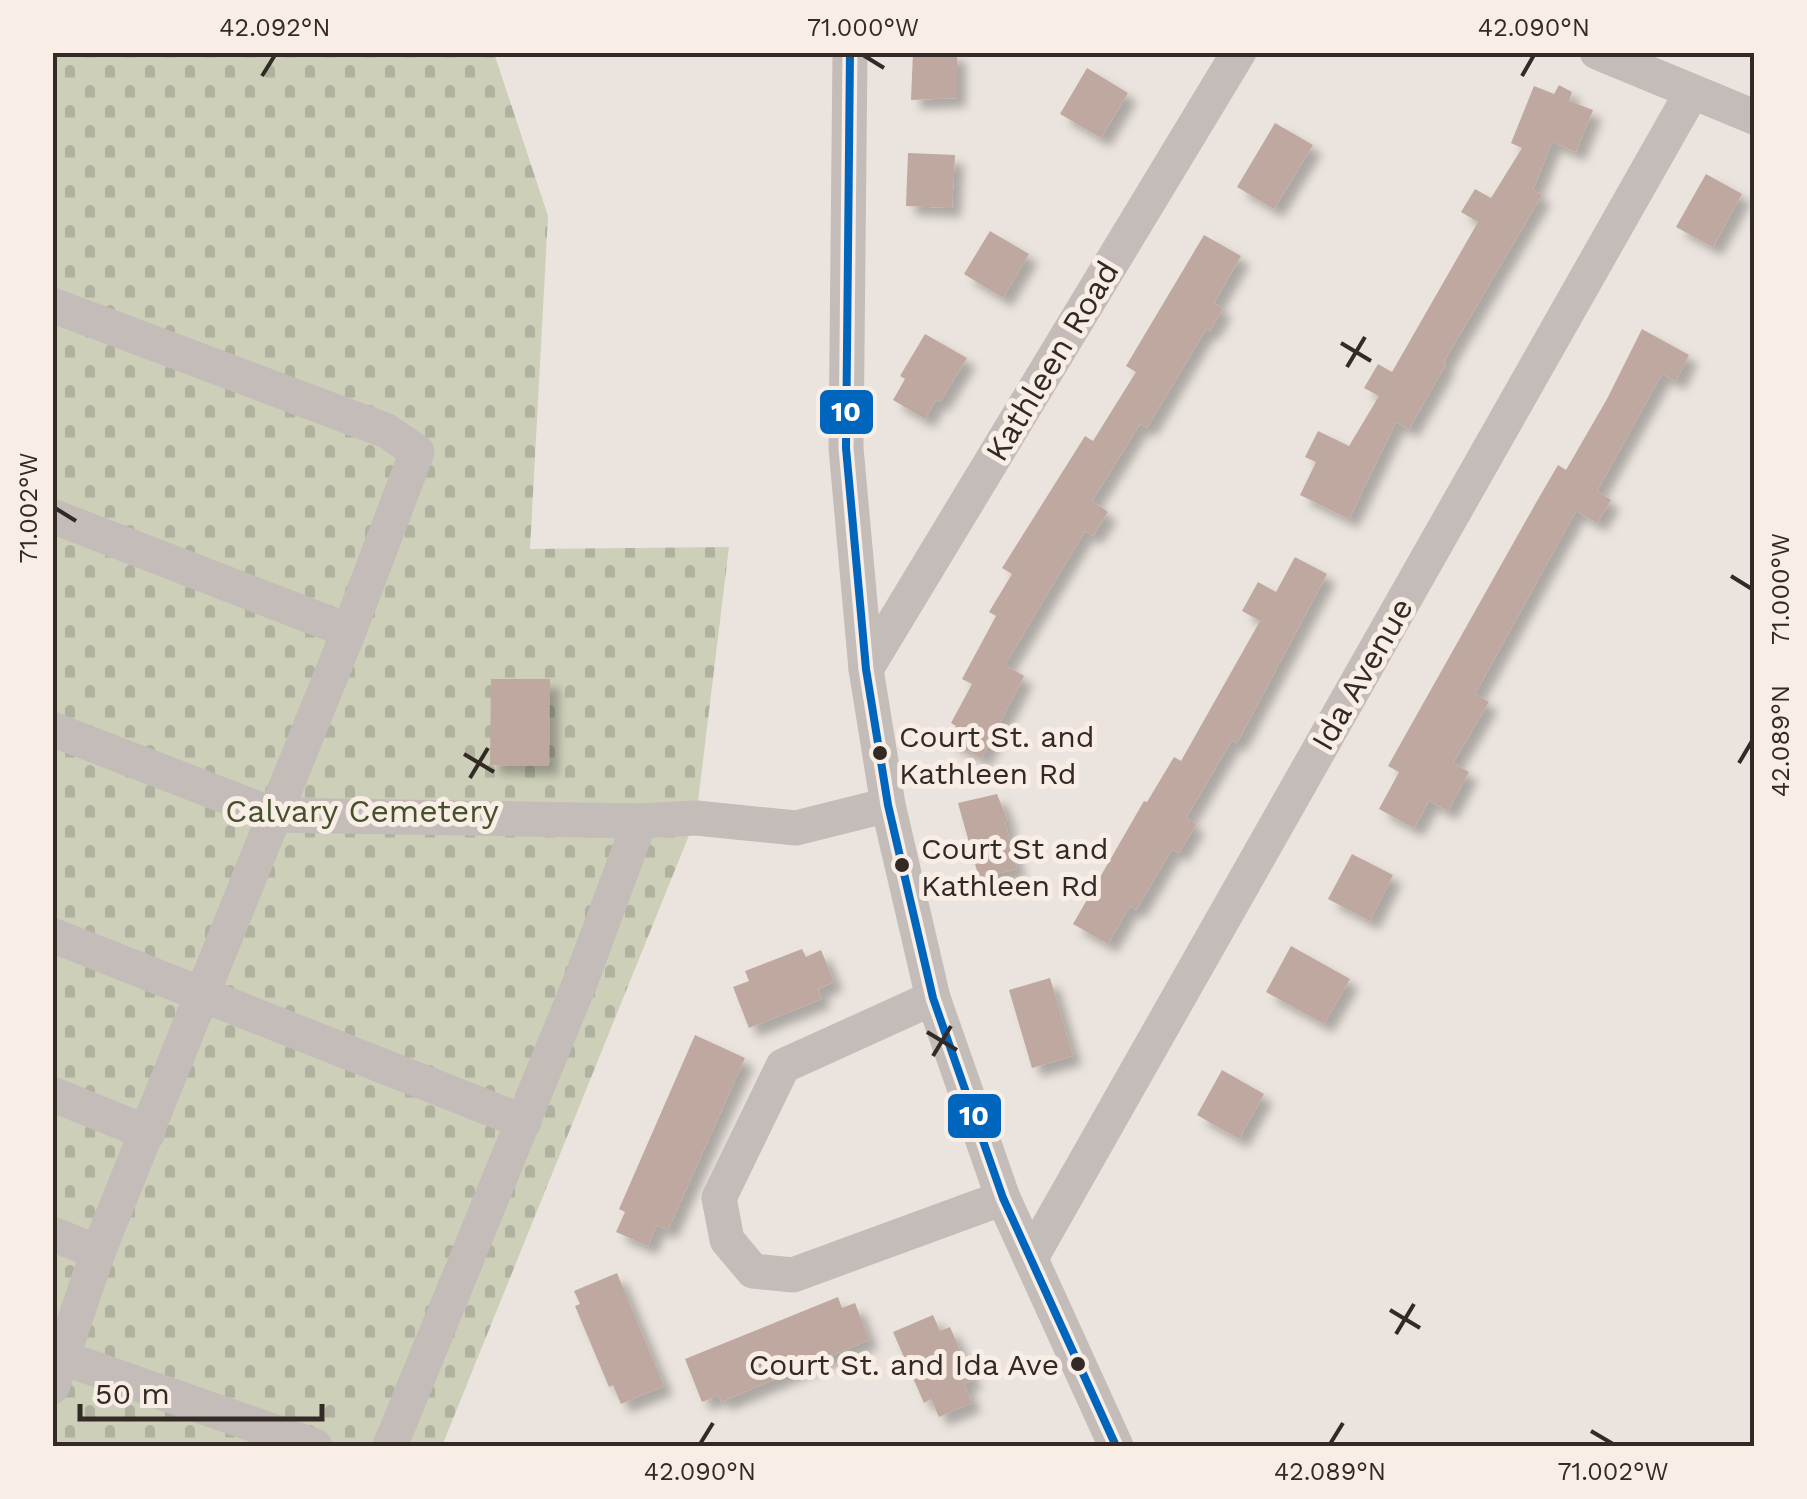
<svg xmlns="http://www.w3.org/2000/svg" width="1807" height="1499" viewBox="0 0 1807 1499" font-family="'Work Sans',sans-serif">
	<style>
		.cemetery { fill: url(#cemetery-stones) }
		.building { fill: #bea8a0; filter: url(#shadow) }
		.lines { fill: none; stroke-linecap: round; stroke-linejoin: round }
		.minor { stroke: #c3bcb8; stroke-width: 35 }
		.bus-1-casing { stroke: #f8eee5; stroke-width: 15 }
		.bus-1 { stroke: #0065bd; stroke-width: 8 }
		.ticks { fill: none; stroke: #332a26; stroke-width: 4 }
		.bus-dot { fill: #332a26; stroke: #f8eee5; stroke-width: 4 }
		.labels { text-anchor: middle; stroke-width: 10; stroke-linejoin: round; paint-order: stroke }
		.bus-label { font-size: 30px; fill: #332a26; stroke: #f8eee5; text-anchor: start }
		.street-label { font-size: 32px; fill: #332a26; stroke: #f8eee5 }
		.park-label { font-size: 32px; fill: #45502c; stroke: #f8eee5 }
		.line-badge { stroke: #f8eee5; stroke-width: 4 }
		.badge-label { font-size: 28px; text-anchor: middle; font-weight: bold; fill: #fff }
		.neatline { fill: none; stroke: #332a26; stroke-width: 4 }
		.ticks-label { font-size: 25px; text-anchor: middle; fill: #332a26 }
	</style>
	<defs>
		<pattern id="cemetery-stones" width="16" height="16" patternUnits="userSpaceOnUse" patternTransform="scale(2.5)"><rect width="16" height="16" fill="#cdcfb9"/><path d="M2 7V4a2 2 0 0 1 4 0v3zM10 15v-3a2 2 0 0 1 4 0v3z" fill="#b0b29f"/></pattern>
		<filter id="shadow"><feDropShadow dx="9" dy="9" stdDeviation="5" flood-color="#0004"/></filter>
	</defs>
	<rect width="100%" height="100%" fill="#ebe4de"/>
	<!-- cemetery -->
	<path class="cemetery" d="M 52,53 L 494,53 L 548,216 L 530,549 L 729,547 L 696,818 L 442,1446 L 53,1446 Z"/>
	<!-- building -->
	<g class="building">
		<path d="M 913,52 L 957,52 L 957,98 L 911,100 Z"/>
		<path d="M 1087,68 L 1128,93 L 1101,138 L 1060,114 Z"/>
		<path d="M 1559,85 L 1572,92 L 1569,101 L 1593,110 L 1576,152 L 1552,142 L 1533,190 L 1542,195 L 1443,363 L 1446,364 L 1409,429 L 1396,422 L 1349,519 L 1300,495 L 1316,462 L 1305,457 L 1318,431 L 1349,446 L 1379,396 L 1364,388 L 1378,364 L 1392,372 L 1478,222 L 1461,212 L 1475,189 L 1491,198 L 1522,148 L 1511,143 L 1534,86 L 1554,94 Z"/>
		<path d="M 1275,123 L 1313,145 L 1274,209 L 1237,187 Z"/>
		<path d="M 908,153 L 955,155 L 952,208 L 906,206 Z"/>
		<path d="M 1706,174 L 1742,194 L 1713,247 L 1676,227 Z"/>
		<path d="M 990,231 L 1029,254 L 1003,298 L 964,274 Z"/>
		<path d="M 1204,235 L 1241,256 L 1214,303 L 1223,308 L 1210,331 L 1206,329 L 1147,428 L 1140,424 L 1092,501 L 1108,512 L 1093,536 L 1085,531 L 1005,665 L 1024,676 L 982,758 L 948,741 L 956,726 L 951,723 L 972,684 L 962,679 L 996,616 L 989,612 L 1012,574 L 1002,568 L 1085,436 L 1093,441 L 1136,372 L 1126,366 Z"/>
		<path d="M 1642,329 L 1689,355 L 1676,381 L 1662,374 L 1597,491 L 1611,500 L 1597,523 L 1576,511 L 1475,694 L 1489,702 L 1453,763 L 1469,772 L 1448,811 L 1429,801 L 1414,828 L 1379,809 L 1399,772 L 1388,766 L 1537,501 L 1558,465 L 1566,470 L 1607,399 Z"/>
		<path d="M 925,334 L 967,358 L 940,402 L 936,400 L 925,419 L 893,400 L 905,379 L 900,376 Z"/>
		<path d="M 1295,557 L 1327,574 L 1237,743 L 1232,740 L 1186,818 L 1196,824 L 1179,853 L 1172,849 L 1136,910 L 1130,906 L 1108,944 L 1073,924 L 1144,801 L 1147,802 L 1174,757 L 1181,761 L 1260,621 L 1242,611 L 1258,582 L 1276,592 Z"/>
		<path d="M 491,679 L 550,679 L 549,766 L 490,765 Z"/>
		<path d="M 997,794 L 1008,822 L 1005,822 L 1017,869 L 979,878 L 958,803 Z"/>
		<path d="M 1352,854 L 1393,875 L 1370,921 L 1328,899 Z"/>
		<path d="M 1291,946 L 1350,979 L 1324,1024 L 1266,992 Z"/>
		<path d="M 802,949 L 806,957 L 821,950 L 834,982 L 818,989 L 822,999 L 749,1028 L 733,987 L 749,981 L 745,971 Z"/>
		<path d="M 1050,978 L 1073,1056 L 1032,1068 L 1009,990 Z"/>
		<path d="M 695,1035 L 745,1058 L 668,1230 L 657,1225 L 648,1246 L 616,1232 L 625,1212 L 619,1209 Z"/>
		<path d="M 1222,1070 L 1264,1094 L 1239,1139 L 1197,1115 Z"/>
		<path d="M 617,1273 L 664,1386 L 621,1404 L 613,1385 L 609,1387 L 575,1306 L 580,1304 L 574,1291 Z"/>
		<path d="M 838,1297 L 842,1308 L 855,1303 L 869,1340 L 721,1402 L 719,1395 L 702,1402 L 685,1359 Z"/>
		<path d="M 933,1315 L 940,1331 L 950,1327 L 973,1380 L 964,1384 L 972,1403 L 939,1417 L 931,1399 L 924,1403 L 893,1332 Z"/>
	</g>
	<g class="lines">
		<!-- minor -->
		<g class="minor">
			<path d="M 850,52 L 846,448 L 866,669 L 888,805 L 933,998 L 1003,1198 L 1116,1446"/>
			<path d="M 1597,52 L 1754,117"/>
			<path d="M 52,305 L 387,431 L 417,452 L 349,631 L 98,1252 L 52,1387"/>
			<path d="M 52,516 L 349,631"/>
			<path d="M 866,669 L 1239,52"/>
			<path d="M 52,729 L 274,815 L 640,821 L 696,818 L 796,828 L 888,805"/>
			<path d="M 52,935 L 524,1122"/>
			<path d="M 933,998 L 783,1066 L 719,1198 L 727,1240 L 753,1271 L 793,1275 L 1003,1198"/>
			<path d="M 52,1094 L 148,1133"/>
			<path d="M 52,1234 L 98,1252"/>
			<path d="M 1032,1256 L 1692,92"/>
			<path d="M 52,1354 L 315,1446"/>
			<path d="M 390,1446 L 581,980 L 640,821"/>
		</g>
		<!-- bus-1 casing -->
		<g class="bus-1-casing">
			<path id="bus-1" d="M 850,52 L 846,448 L 866,669 L 888,805 L 933,998 L 1003,1198 L 1116,1446"/>
		</g>
		<!-- bus-1 -->
		<use href="#bus-1" class="bus-1"/>
	</g>
	<!-- ticks -->
	<path class="ticks" d="M 863,55 L 884,68M 262,76 L 275,55M 1522,76 L 1534,55M 1341,343 L 1371,361M 1347,367 L 1365,337M 55,508 L 76,521M 1731,576 L 1752,589M 464,754 L 494,772M 1739,763 L 1752,741M 470,778 L 488,748M 927,1032 L 957,1050M 933,1056 L 951,1026M 1390,1310 L 1420,1328M 1396,1334 L 1414,1304M 1591,1431 L 1613,1444M 700,1444 L 713,1423M 1330,1444 L 1343,1423"/>
	<!-- markers -->
	<g class="bus-dot">
		<circle cx="880" cy="753" r="9"/>
		<circle cx="902" cy="865" r="9"/>
		<circle cx="1078" cy="1364" r="9"/>
	</g>
	<g class="labels">
		<!-- bus labels -->
		<g class="bus-label">
			<text x="899" y="747">Court St. and<tspan x="899" dy="37">Kathleen Rd</tspan></text>
			<text x="921" y="859">Court St and<tspan x="921" dy="37">Kathleen Rd</tspan></text>
			<text x="1059" y="1375" text-anchor="end">Court St. and Ida Ave</text>
		</g>
		<!-- street labels -->
		<g class="street-label">
			<text transform="translate(1052 361) rotate(-59)" y="11">Kathleen Road</text>
			<text transform="translate(1362 674) rotate(-60)" y="11">Ida Avenue</text>
		</g>
		<!-- park labels -->
		<g class="park-label">
			<text x="362" y="822">Calvary Cemetery</text>
		</g>
	</g>
	<g class="line-badge">
		<rect x="818" y="388" width="57" height="48" rx="10" fill="#0065bd"/>
		<rect x="946" y="1092" width="57" height="48" rx="10" fill="#0065bd"/>
	</g>
	<g class="badge-label">
		<text x="846" y="421">10</text>
		<text x="974" y="1125">10</text>
	</g>
	<!-- border -->
	<rect width="1807" height="1499" fill="none" stroke="#f8eee5" stroke-width="110"/>
	<!-- scale -->
	<path d="M80 1404v15h242v-15" fill="none" stroke="#332a26" stroke-width="5"/>
	<text x="95" y="1404" font-size="30" fill="#332a26" stroke="#f8eee5" stroke-width="8" paint-order="stroke">50 m</text>
	<rect x="55" y="55" width="1697" height="1389" class="neatline"/>
	<g class="ticks-label">
		<text x="275" y="36">42.092°N</text>
		<text x="863" y="36">71.000°W</text>
		<text x="1534" y="36">42.090°N</text>
		<text transform="translate(28 508) rotate(-90)" y="9">71.002°W</text>
		<text transform="translate(1780 589) rotate(-90)" y="9">71.000°W</text>
		<text transform="translate(1780 741) rotate(-90)" y="9">42.089°N</text>
		<text x="700" y="1480">42.090°N</text>
		<text x="1330" y="1480">42.089°N</text>
		<text x="1613" y="1480">71.002°W</text>
	</g>
</svg>
